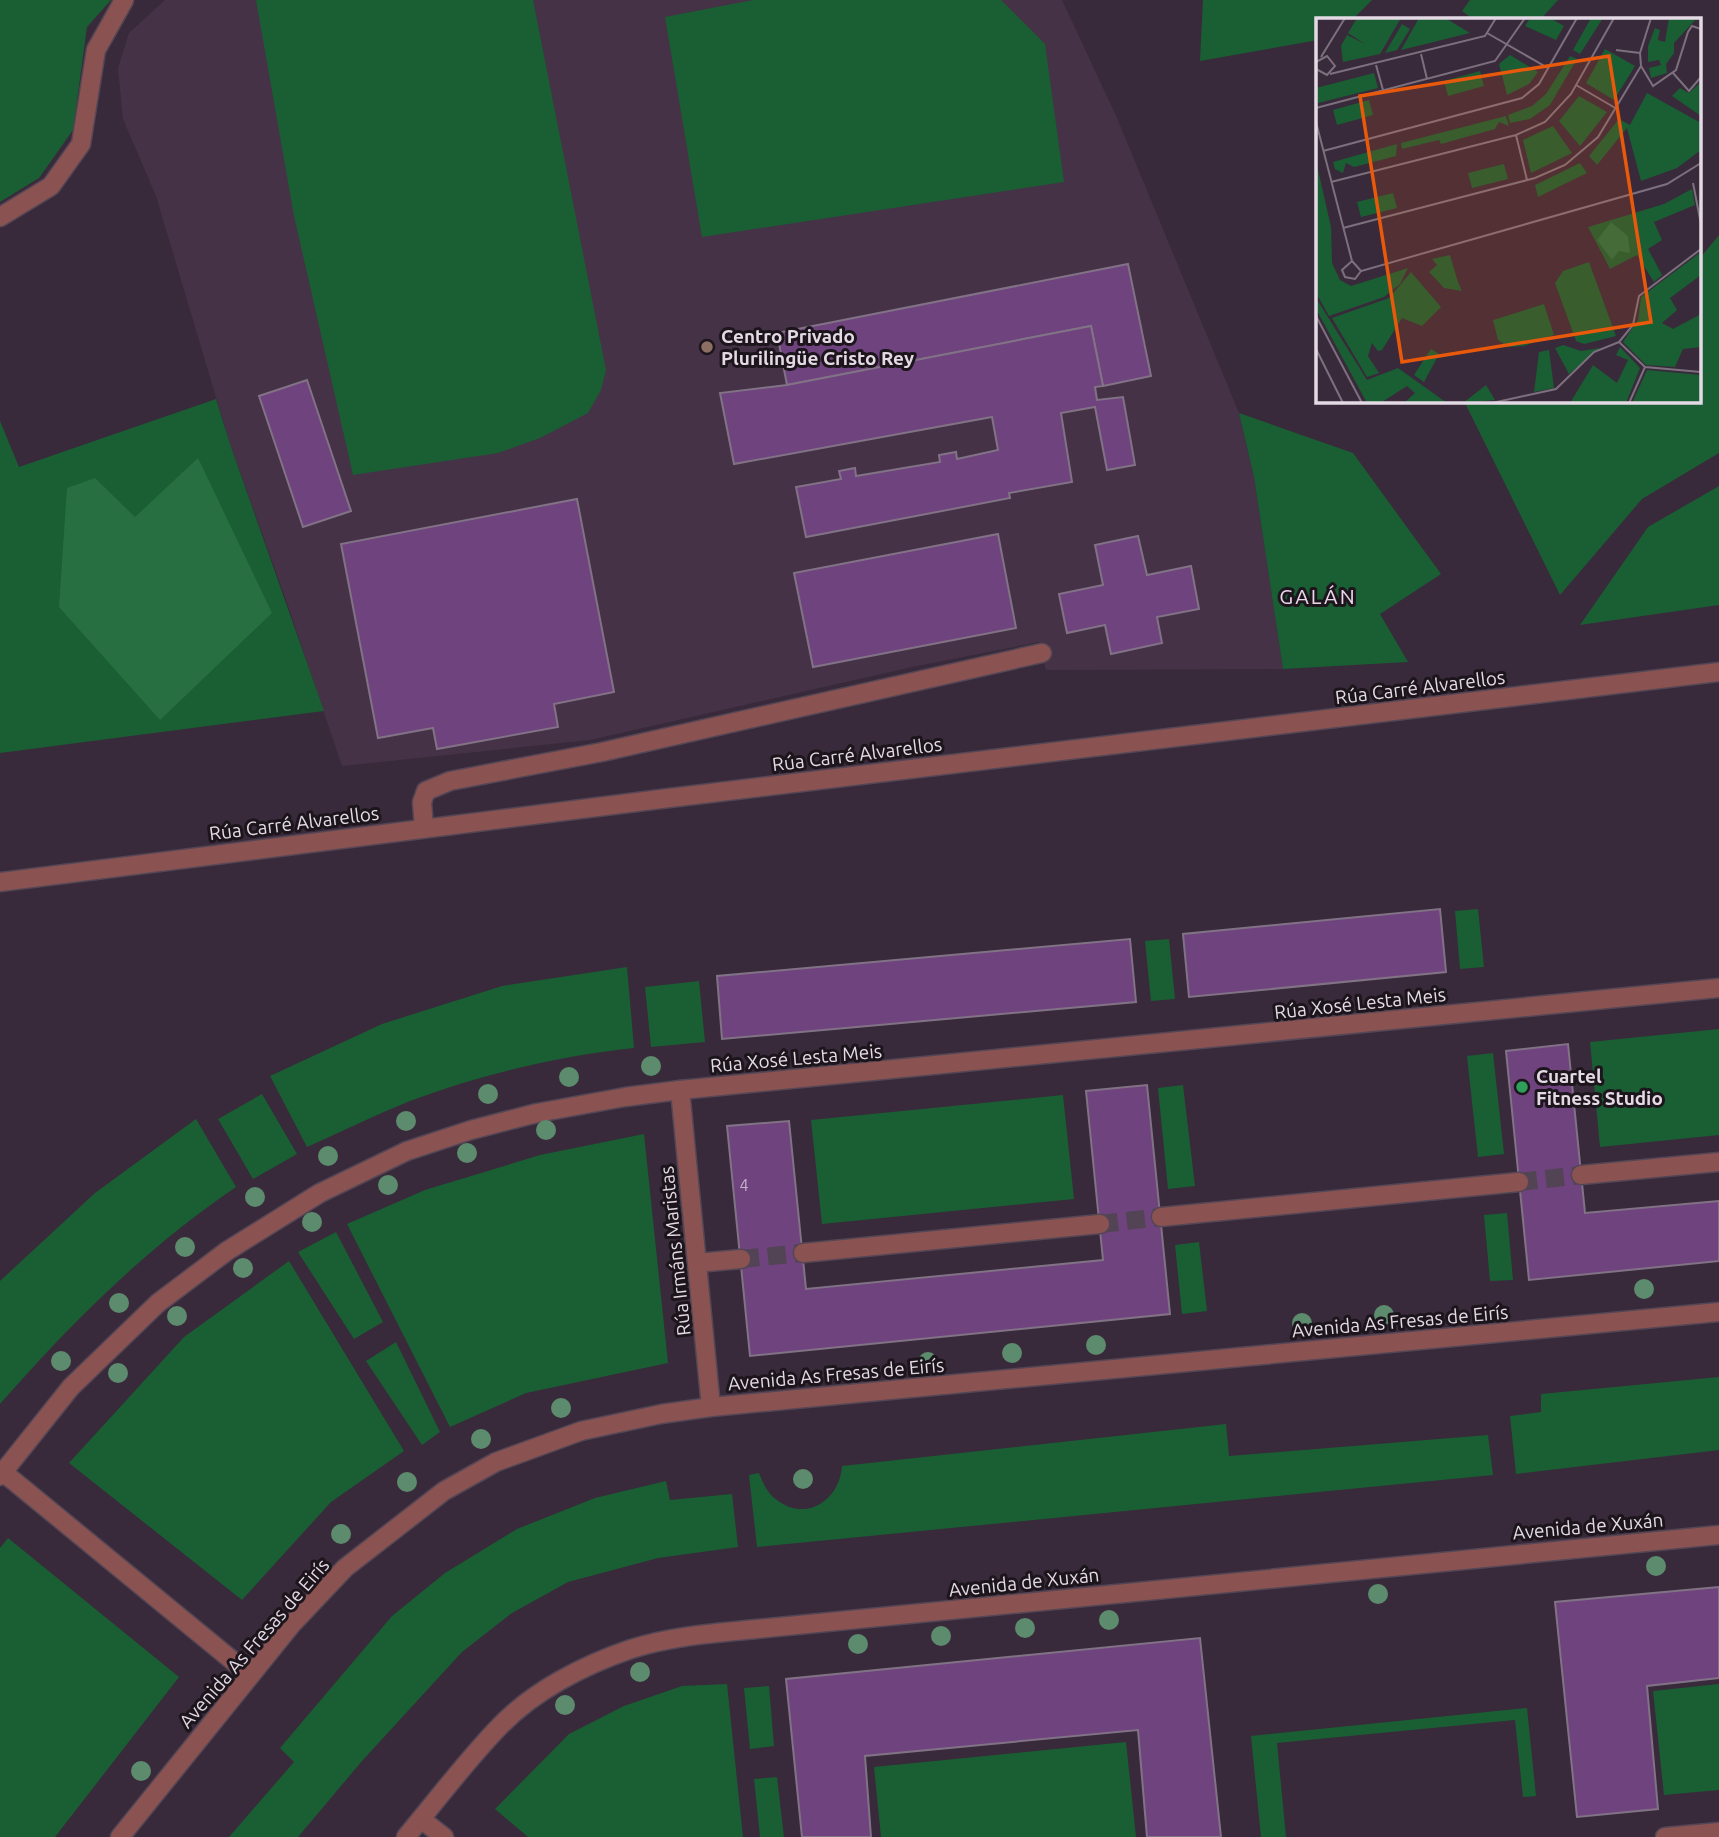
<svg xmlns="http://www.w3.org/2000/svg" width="1719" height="1837" viewBox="0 0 1719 1837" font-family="Ubuntu,sans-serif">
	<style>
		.built { fill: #453247 }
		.green { fill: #1a5e33 }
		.forest { fill: #276f40 }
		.building { fill: #6f437d; stroke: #817286; stroke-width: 2 }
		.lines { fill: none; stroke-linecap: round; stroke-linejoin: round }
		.minor-tunnel { stroke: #524454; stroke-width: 18; stroke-dasharray: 18 9; stroke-linecap: butt }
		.minor-casing { stroke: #544655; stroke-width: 21 }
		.minor { stroke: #8a5351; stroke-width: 18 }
		.tree { fill: #5c8b6d }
		.education-dot { fill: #8d6e63; stroke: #1c151c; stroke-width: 2.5 }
		.leisure-dot { fill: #2e9e5b; stroke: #1c151c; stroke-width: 2.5 }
		.labels { text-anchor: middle; stroke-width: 6; stroke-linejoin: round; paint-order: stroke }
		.number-label { font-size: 16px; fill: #c7b4cb }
		.poi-label { font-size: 19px; font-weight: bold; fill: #e4dae5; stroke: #1c151c; text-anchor: start }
		.street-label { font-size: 19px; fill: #e4dae5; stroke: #1c151c }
		.neighbourhood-label { font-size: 21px; letter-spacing: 2px; fill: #ead7ec; stroke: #1c151c }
		.inset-road { fill: none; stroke: #7d707e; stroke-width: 2 }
		.view { fill: #e8590c; fill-opacity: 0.15; stroke: #e8590c; stroke-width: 3.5 }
		.inset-edge { fill: none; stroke: #e4dae5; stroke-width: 3.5 }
	</style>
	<rect width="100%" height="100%" fill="#382a3a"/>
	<!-- built -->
	<path class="built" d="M 165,0 L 1062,0 L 1117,118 L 1239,413 L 1254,477 L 1283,669 L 1046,670 L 1039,642 L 912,667 L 590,740 L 342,766 L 286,600 L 230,444 L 156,196 L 123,119 L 118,68 L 129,33 Z"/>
	<!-- green -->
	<g class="green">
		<path d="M 0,0 L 111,0 L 87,27 L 73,130 L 39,178 L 0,202 Z"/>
		<path d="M 256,0 L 533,0 L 606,370 L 601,390 L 588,413 L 540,438 L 498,453 L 353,475 L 294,216 Z"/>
		<path d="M 753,0 L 1001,0 L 1045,44 L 1064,182 L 702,237 L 665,17 Z"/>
		<path d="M 1203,0 L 1372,0 L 1353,19 L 1318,19 L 1318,40 L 1200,61 Z"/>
		<path d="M 1470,0 L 1558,0 L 1541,19 L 1473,19 L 1462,11 Z"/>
		<path d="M 1719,235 L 1719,453 L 1642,499 L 1560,595 L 1464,401 L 1700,401 L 1700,258 Z"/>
		<path d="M 216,399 L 230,444 L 324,711 L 0,753 L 0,421 L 19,467 Z"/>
		<path d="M 1239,413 L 1353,453 L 1441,574 L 1380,614 L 1408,662 L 1283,669 L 1254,477 Z"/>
		<path d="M 1719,486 L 1719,605 L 1580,625 L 1648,527 Z"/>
		<path d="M 1478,909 L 1484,967 L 1460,969 L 1455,911 Z"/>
		<path d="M 1169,939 L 1175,999 L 1151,1001 L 1145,941 Z"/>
		<path d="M 627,967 L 634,1048 C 558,1056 482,1074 410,1101 C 375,1115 341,1132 307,1147 L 270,1076 L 382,1024 L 502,986 Z"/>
		<path d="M 699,981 L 705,1042 L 651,1047 L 645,987 Z"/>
		<path d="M 1719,1029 L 1719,1135 L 1600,1147 L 1590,1042 Z"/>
		<path d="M 1493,1053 L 1504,1154 L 1478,1157 L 1467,1056 Z"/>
		<path d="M 1183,1085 L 1195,1186 L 1168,1189 L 1158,1088 Z"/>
		<path d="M 262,1094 L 297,1154 L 253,1179 L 218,1119 Z"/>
		<path d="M 1063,1095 L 1074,1199 L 822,1224 L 811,1120 Z"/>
		<path d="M 196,1119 L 236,1187 C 145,1249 72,1322 0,1404 L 0,1281 L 95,1193 Z"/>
		<path d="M 644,1134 L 668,1363 L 526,1393 L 450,1427 L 347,1224 L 425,1190 L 540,1155 Z"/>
		<path d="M 1507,1213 L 1513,1280 L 1490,1281 L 1484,1215 Z"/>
		<path d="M 336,1232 L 383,1322 L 354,1339 L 298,1252 Z"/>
		<path d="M 1199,1242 L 1207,1311 L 1182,1314 L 1175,1245 Z"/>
		<path d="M 289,1261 L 404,1451 L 331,1502 L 242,1600 L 69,1463 L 184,1337 Z"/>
		<path d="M 396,1342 L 440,1432 L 422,1445 L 366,1361 Z"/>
		<path d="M 1719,1377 L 1719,1450 L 1516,1474 L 1510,1416 L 1541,1412 L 1541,1394 Z"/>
		<path d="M 1226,1424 L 1229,1456 L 1488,1435 L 1493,1475 L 757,1547 L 749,1475 L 759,1473 C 763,1483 767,1493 777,1500 C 807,1523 840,1499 842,1466 Z"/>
		<path d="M 666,1481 L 670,1500 L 732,1494 L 738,1547 L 658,1558 L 568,1582 L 512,1613 L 462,1652 L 362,1761 L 298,1837 L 229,1837 L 294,1762 L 280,1748 L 392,1616 L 445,1573 L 517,1529 L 595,1498 Z"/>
		<path d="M 8,1538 L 179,1677 L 55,1837 L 0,1837 L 0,1548 Z"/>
		<path d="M 727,1684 L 743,1837 L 528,1837 L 495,1809 L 569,1734 L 624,1706 L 682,1686 Z"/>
		<path d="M 1719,1684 L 1719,1790 L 1664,1795 L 1653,1691 Z"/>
		<path d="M 769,1686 L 774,1746 L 750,1749 L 744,1688 Z"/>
		<path d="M 1527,1708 L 1536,1796 L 1523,1797 L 1515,1720 L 1277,1743 L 1286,1837 L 1261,1837 L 1251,1736 Z"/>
		<path d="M 1126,1742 L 1136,1837 L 881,1837 L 874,1767 Z"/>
		<path d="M 777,1777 L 784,1837 L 760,1837 L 754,1779 Z"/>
	</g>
	<!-- forest -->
	<path class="forest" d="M 198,458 L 272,613 L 160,720 L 59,607 L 67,488 L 95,478 L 135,517 Z"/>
	<!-- building -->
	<g class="building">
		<path d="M 1128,264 L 1151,376 L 1103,386 L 1091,326 L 787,385 L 777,333 Z"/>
		<path d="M 1091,326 L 1103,386 L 1095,387 L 1097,400 L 1123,397 L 1135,465 L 1107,470 L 1095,407 L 1061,413 L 1072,482 L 1009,493 L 1010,498 L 806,537 L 796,487 L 841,479 L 839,471 L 855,468 L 856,476 L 940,462 L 939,455 L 956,452 L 957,459 L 998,450 L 992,417 L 734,464 L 720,393 L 787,385 Z"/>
		<path d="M 307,380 L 351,511 L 303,527 L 259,396 Z"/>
		<path d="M 577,499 L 614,692 L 554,704 L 558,727 L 437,749 L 433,728 L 378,738 L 341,544 Z"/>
		<path d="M 998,534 L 1016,628 L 813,667 L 794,573 Z"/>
		<path d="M 1138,536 L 1147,575 L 1191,566 L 1199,609 L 1157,617 L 1162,643 L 1111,654 L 1105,625 L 1067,633 L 1059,594 L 1103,585 L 1095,545 Z"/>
		<path d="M 1440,909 L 1446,972 L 1189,997 L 1183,934 Z"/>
		<path d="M 1130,939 L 1136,1002 L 722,1039 L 717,976 Z"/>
		<path d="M 1568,1044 L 1585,1213 L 1719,1201 L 1719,1261 L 1529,1280 L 1506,1051 Z"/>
		<path d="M 1147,1085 L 1170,1314 L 750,1356 L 727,1126 L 789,1121 L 806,1289 L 1103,1260 L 1086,1091 Z"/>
		<path d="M 1719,1587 L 1719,1678 L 1647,1686 L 1658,1809 L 1577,1817 L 1555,1602 Z"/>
		<path d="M 1200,1638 L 1221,1837 L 1147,1837 L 1138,1730 L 865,1756 L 871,1837 L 802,1837 L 786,1679 Z"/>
	</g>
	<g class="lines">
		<!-- minor-tunnel -->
		<g class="minor-tunnel">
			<path d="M 1519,1182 L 1581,1175"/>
			<path d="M 1100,1224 L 1161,1217"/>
			<path d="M 741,1259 L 803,1253"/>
		</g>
		<!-- minor casing -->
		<g class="minor-casing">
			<g id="minor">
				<path d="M 0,217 L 51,186 L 81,144 L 96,50 L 124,0"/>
				<path d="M 424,828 L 422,802 L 426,791 L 450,781 L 602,752 L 1042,653"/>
				<path d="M 0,882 L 661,799 L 1719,672"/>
				<path d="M 680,1090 L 711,1407"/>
				<path d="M 1581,1175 L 1719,1162"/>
				<path d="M 1161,1217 L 1519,1182"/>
				<path d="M 803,1253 L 1100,1224"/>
				<path d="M 697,1263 L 741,1259"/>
				<path d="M 3,1472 L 250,1675"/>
				<path d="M 0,1476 L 71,1387 L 158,1303 L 227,1251 L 320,1193 L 407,1151 L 471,1130 L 537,1113 L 625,1097 L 680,1090 L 1719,988"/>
				<path d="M 421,1819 L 444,1837"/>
				<path d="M 120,1837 L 292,1624 L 345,1568 L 444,1491 L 496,1462 L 581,1431 L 661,1414 L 711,1407 L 1719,1312"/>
				<path d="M 406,1837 C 437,1800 466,1761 499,1727 C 533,1691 584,1665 631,1649 C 671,1636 715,1633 757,1629 L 1719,1535"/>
				<path d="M 1665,1837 L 1719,1832"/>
			</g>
		</g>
		<!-- minor -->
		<use href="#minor" class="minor"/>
	</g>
	<!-- trees -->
	<g class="tree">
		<circle cx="651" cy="1066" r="10"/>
		<circle cx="569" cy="1077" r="10"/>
		<circle cx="488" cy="1094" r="10"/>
		<circle cx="406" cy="1121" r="10"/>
		<circle cx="546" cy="1130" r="10"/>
		<circle cx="467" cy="1153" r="10"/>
		<circle cx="328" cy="1156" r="10"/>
		<circle cx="388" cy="1185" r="10"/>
		<circle cx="255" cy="1197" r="10"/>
		<circle cx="312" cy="1222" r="10"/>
		<circle cx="185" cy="1247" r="10"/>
		<circle cx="243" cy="1268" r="10"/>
		<circle cx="1644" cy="1289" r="10"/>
		<circle cx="119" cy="1303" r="10"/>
		<circle cx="1384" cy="1315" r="10"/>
		<circle cx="177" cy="1316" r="10"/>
		<circle cx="1302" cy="1323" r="10"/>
		<circle cx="1096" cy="1345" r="10"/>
		<circle cx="1012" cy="1353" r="10"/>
		<circle cx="61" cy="1361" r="10"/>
		<circle cx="928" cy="1362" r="10"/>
		<circle cx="118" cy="1373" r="10"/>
		<circle cx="561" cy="1408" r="10"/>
		<circle cx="481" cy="1439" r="10"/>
		<circle cx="803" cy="1479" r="10"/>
		<circle cx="407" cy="1482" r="10"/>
		<circle cx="341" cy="1534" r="10"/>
		<circle cx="1656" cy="1566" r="10"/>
		<circle cx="1378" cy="1594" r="10"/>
		<circle cx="1109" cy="1620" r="10"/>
		<circle cx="1025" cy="1628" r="10"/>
		<circle cx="941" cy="1636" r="10"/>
		<circle cx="858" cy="1644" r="10"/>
		<circle cx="640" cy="1672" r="10"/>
		<circle cx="565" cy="1705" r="10"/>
		<circle cx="141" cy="1771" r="10"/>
	</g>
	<!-- markers -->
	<circle class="education-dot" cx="707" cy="347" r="7"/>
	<circle class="leisure-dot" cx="1522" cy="1087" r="7"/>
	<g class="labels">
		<!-- number labels -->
		<g class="number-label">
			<text x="744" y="1191">4</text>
		</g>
		<!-- poi labels -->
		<g class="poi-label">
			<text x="721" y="343">Centro Privado<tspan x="721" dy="22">Plurilingüe Cristo Rey</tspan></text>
			<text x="1536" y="1083">Cuartel<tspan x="1536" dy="22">Fitness Studio</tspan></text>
		</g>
		<!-- street labels -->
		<g class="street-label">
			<text transform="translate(1420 687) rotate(-7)" y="7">Rúa Carré Alvarellos</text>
			<text transform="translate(857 754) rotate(-7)" y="7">Rúa Carré Alvarellos</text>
			<text transform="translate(294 823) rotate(-7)" y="7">Rúa Carré Alvarellos</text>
			<text transform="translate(1360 1003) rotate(-6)" y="7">Rúa Xosé Lesta Meis</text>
			<text transform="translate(796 1058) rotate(-5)" y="7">Rúa Xosé Lesta Meis</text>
			<text transform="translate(675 1251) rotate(-96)" y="7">Rúa Irmáns Maristas</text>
			<text transform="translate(1400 1321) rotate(-5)" y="7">Avenida As Fresas de Eirís</text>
			<text transform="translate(836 1374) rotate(-5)" y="7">Avenida As Fresas de Eirís</text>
			<text transform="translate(1588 1526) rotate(-5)" y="7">Avenida de Xuxán</text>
			<text transform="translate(1024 1582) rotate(-6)" y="7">Avenida de Xuxán</text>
			<text transform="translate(254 1643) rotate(-49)" y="7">Avenida As Fresas de Eirís</text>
		</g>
		<!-- neighbourhood labels -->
		<g class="neighbourhood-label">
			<text x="1318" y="604">GALÁN</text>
		</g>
	</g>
	<!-- overview -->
	<g transform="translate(1316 18)">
		<rect width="385" height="385" fill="#382a3a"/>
		<path d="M 41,0 L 85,0 L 64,36 L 27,44 L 25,28 L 31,17 L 49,26 L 32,15 ZM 103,0 L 129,0 L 154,15 L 85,32 ZM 214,0 L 234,0 L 248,8 L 240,22 L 209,8 ZM 275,0 L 287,0 L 264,36 L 257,32 ZM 353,0 L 381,0 L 358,25 L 358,35 L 350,46 L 351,55 L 335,60 L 333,50 L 345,47 L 343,42 L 332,44 L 332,28 L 339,10 L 344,12 L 342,22 L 349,24 ZM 86,6 L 94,11 L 81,32 L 69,35 ZM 289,31 L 319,48 L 298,82 L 270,65 ZM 194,37 L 222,54 L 213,66 L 191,77 L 183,46 ZM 254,38 L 261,41 L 234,87 L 214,101 L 194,105 L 192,97 L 216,88 L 230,76 ZM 164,53 L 168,68 L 132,78 L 128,63 ZM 58,55 L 62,70 L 2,85 L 0,70 ZM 385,64 L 385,98 L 356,78 L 364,70 L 373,75 ZM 331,75 L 385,105 L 385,132 L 361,150 L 325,163 L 311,110 L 281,147 L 273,138 L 303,101 L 314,107 ZM 263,78 L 291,94 L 264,128 L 243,103 ZM 53,82 L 57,97 L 21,107 L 17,92 ZM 190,98 L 193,108 L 183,104 L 179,111 L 125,126 L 123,122 L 86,131 L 85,125 ZM 237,108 L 256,135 L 215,155 L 207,122 ZM 81,126 L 80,138 L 38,149 L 30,145 L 27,155 L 19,151 L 17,144 ZM 0,143 L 15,209 L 16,245 L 24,262 L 35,268 L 92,250 L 84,266 L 68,279 L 13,298 L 0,275 ZM 264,145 L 271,155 L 222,179 L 219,167 ZM 188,146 L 192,161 L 156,170 L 152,155 ZM 376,171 L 379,187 L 338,204 L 346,222 L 332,231 L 346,257 L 338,264 L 321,237 L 294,251 L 272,209 L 348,186 ZM 77,175 L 81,190 L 45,199 L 41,184 ZM 385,234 L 385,257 L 354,280 L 361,292 L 346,305 L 357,311 L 385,296 L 385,329 L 367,331 L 359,349 L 330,347 L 307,324 L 322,302 L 325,279 ZM 134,237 L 142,264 L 146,273 L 128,270 L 113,254 L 121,247 L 116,241 ZM 273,244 L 300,318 L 268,326 L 260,323 L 239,265 L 247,253 ZM 95,254 L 125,289 L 106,308 L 86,300 L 66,332 L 62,333 L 56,325 L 52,338 L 63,355 L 51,359 L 16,300 L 73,280 ZM 0,280 L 51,362 L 82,350 L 131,385 L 88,385 L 99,375 L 91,368 L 66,384 L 51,385 L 0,291 ZM 228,286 L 238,317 L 208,328 L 192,329 L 182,322 L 177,302 ZM 247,327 L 265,333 L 284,330 L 253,356 L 239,330 ZM 304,329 L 324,350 L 310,385 L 254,385 L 277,347 L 301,365 L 312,342 L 300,337 ZM 115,331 L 123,336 L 108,364 L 98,357 ZM 233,332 L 238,370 L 218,374 L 223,334 ZM 331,352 L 385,357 L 385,385 L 316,385 ZM 170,367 L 179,382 L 147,385 Z" fill="#1a5e33"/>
		<path d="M 295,204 L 312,218 L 314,235 L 303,233 L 296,242 L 281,222 Z" fill="#276f40"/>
		<path class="inset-road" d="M 335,0 L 324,35 L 325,48 L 337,68 L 360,52 L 372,14 L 376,8 L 385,11M 171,15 L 232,50M 300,32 L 324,35M 105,36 L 111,61M 5,39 L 29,0M 0,44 L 11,38 L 19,48 L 11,57 L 0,51M 60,47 L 67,72M 357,55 L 373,73 L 385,59M 14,56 L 169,18 L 180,0M 260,67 L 301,91M 0,90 L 179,43 L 209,0M 0,104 L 36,243M 200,117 L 211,162M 7,133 L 206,80 L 223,66 L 261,0M 15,164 L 200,117 L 229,104 L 255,76 L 298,0M 377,165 L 385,206M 27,210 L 219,160 L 249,147 L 282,119 L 325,48M 385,231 L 323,278 L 317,307 L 303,324 L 329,349 L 385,354M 45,253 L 36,243 L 26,252 L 29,259 L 39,261 L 45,253 L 351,166 L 385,145M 0,298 L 46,385M 0,331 L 27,385M 176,385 L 240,371 L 278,334 L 303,324M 313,385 L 329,349"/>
		<path class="view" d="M 293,38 L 335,304 L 86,344 L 44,78 Z"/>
		<rect width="385" height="385" class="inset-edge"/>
	</g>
</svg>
